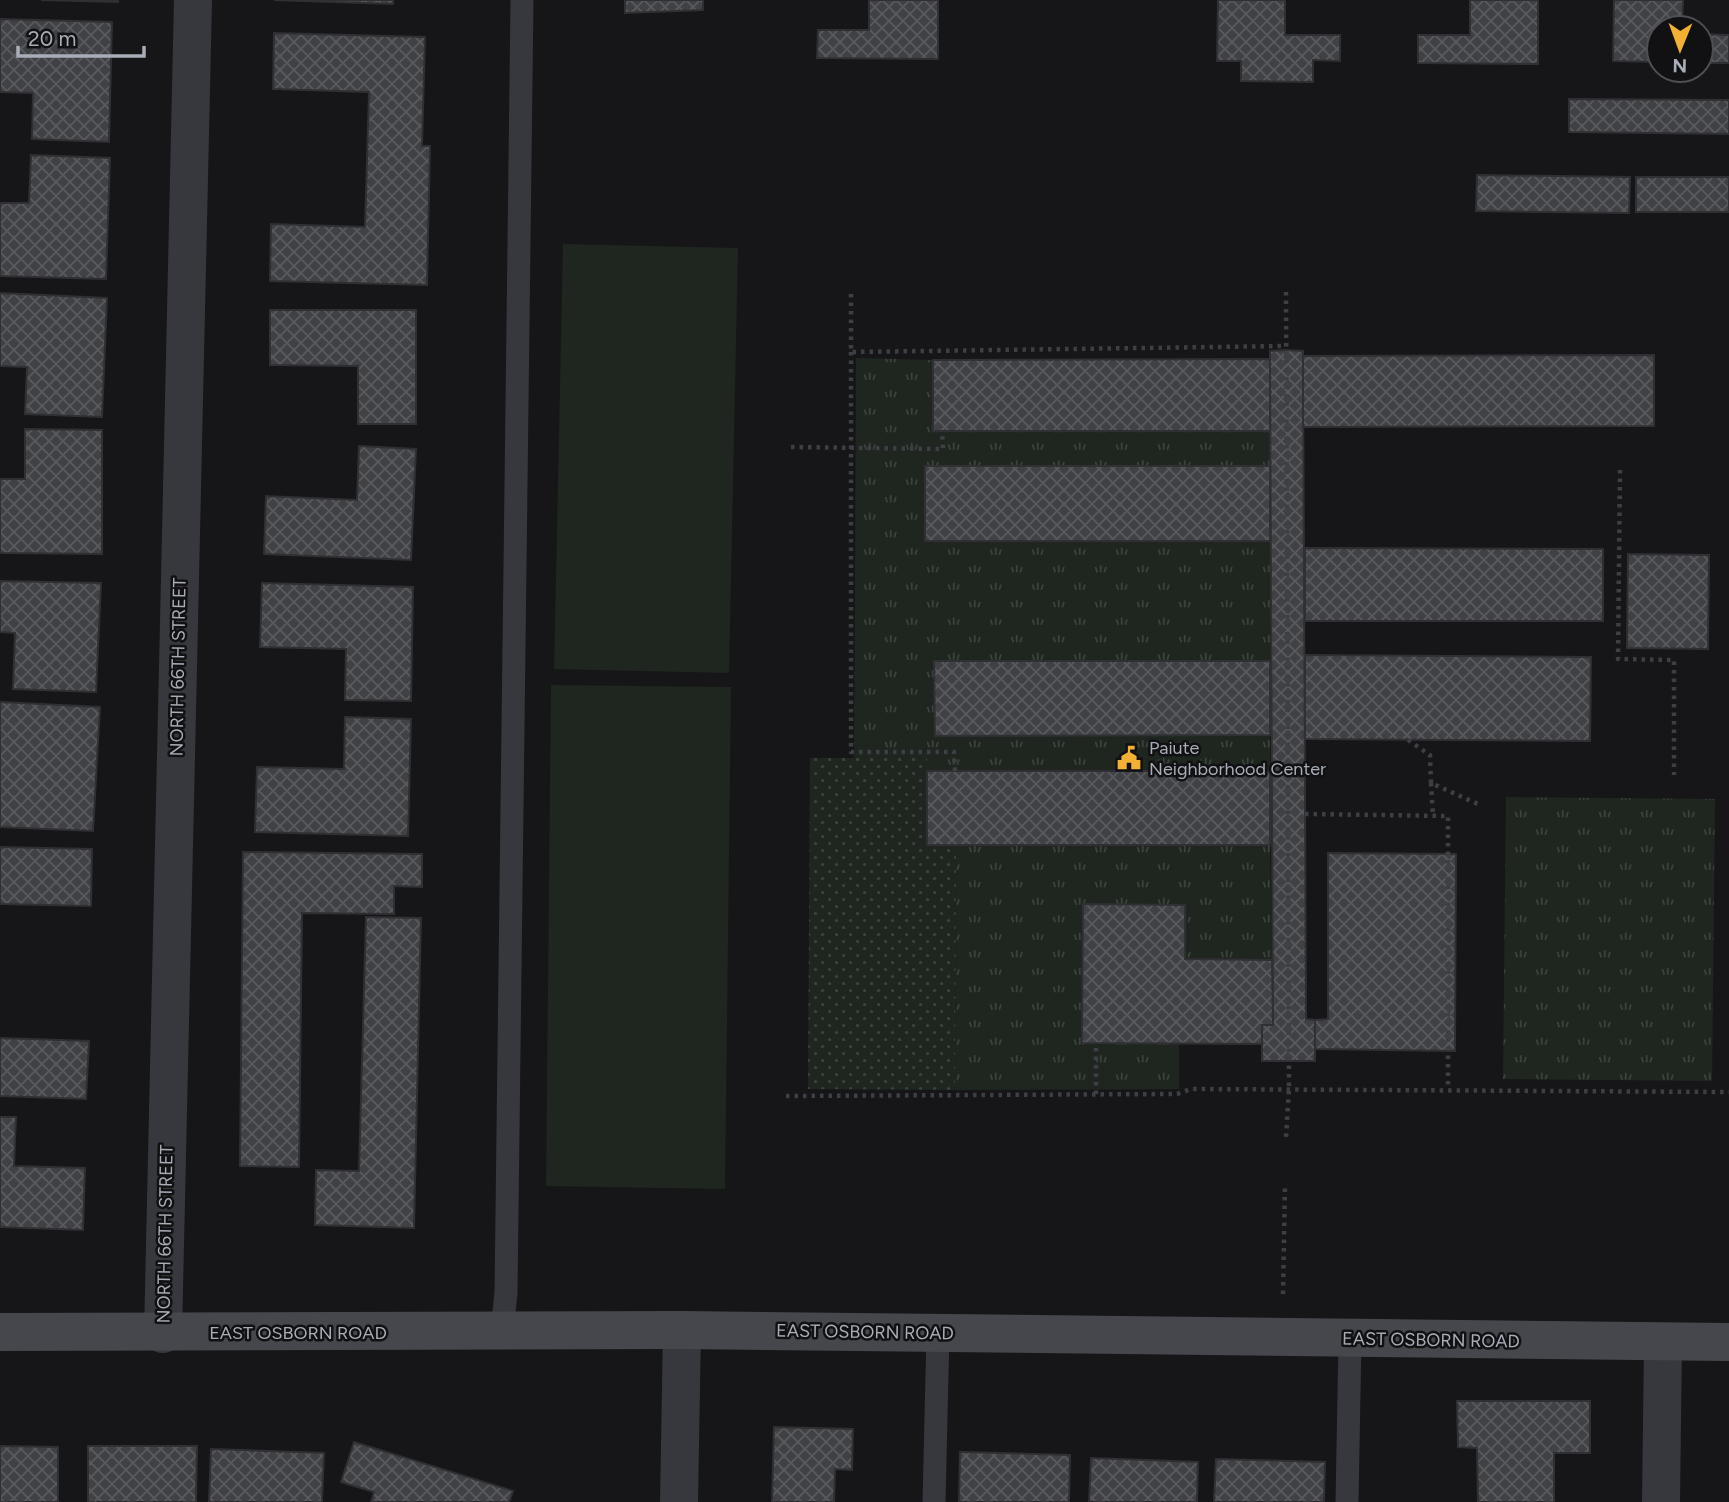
<svg xmlns="http://www.w3.org/2000/svg" width="1729" height="1502" viewBox="0 0 1729 1502" font-family="Figtree,sans-serif">
	<style>
		.grass { fill: url(#grass-tufts) }
		.park { fill: url(#park-dots) }
		.garden { fill: #1e261f }
		.building { fill: url(#building-cross-hatch); stroke: #303034; stroke-width: 2 }
		.lines { fill: none; stroke-linecap: round; stroke-linejoin: round }
		.path { stroke: #3d3f44; stroke-width: 4.5; stroke-dasharray: 3.5 5; stroke-linecap: butt }
		.lane { stroke: #37383d; stroke-width: 23 }
		.street { stroke: #37383d; stroke-width: 38 }
		.secondary { stroke: #45474d; stroke-width: 38 }
		.labels { text-anchor: middle; stroke-width: 5; stroke-linejoin: round; paint-order: stroke }
		.street-label { font-size: 18px; fill: #a8adb8; stroke: #111113 }
		.poi-label { font-size: 18px; fill: #a8adb8; stroke: #111113; text-anchor: start }
	</style>
	<defs>
		<pattern id="grass-tufts" width="24" height="20" patternUnits="userSpaceOnUse" patternTransform="scale(1.75)"><rect width="24" height="20" fill="#1e261f"/><path d="M3 7l-1-3M5 7V3M7 7l1-3M15 17l-1-3M17 17v-4M19 17l1-3" fill="none" stroke="#3c433d"/></pattern>
		<pattern id="park-dots" width="8" height="8" patternUnits="userSpaceOnUse" patternTransform="scale(1.75)"><rect width="8" height="8" fill="#1e261f"/><path d="M2 2h.1M6 6h.1" fill="none" stroke="#3c433d" stroke-width="1.8" stroke-linecap="round"/></pattern>
		<pattern id="building-cross-hatch" width="8" height="8" patternUnits="userSpaceOnUse" patternTransform="scale(1.75)"><rect width="8" height="8" fill="#404145"/><path d="M0 0l8 8M0 8l8-8" fill="none" stroke="#595a5e"/></pattern>
	</defs>
	<rect width="100%" height="100%" fill="#161618"/>
	<!-- grass -->
	<g class="grass">
		<path d="M 856,358 L 933,360 L 934,431 L 1270,431 L 1270,466 L 925,466 L 925,540 L 1270,541 L 1270,661 L 934,662 L 935,736 L 1270,735 L 1270,771 L 927,771 L 854,782 Z"/>
		<path d="M 1506,797 L 1715,799 L 1712,1081 L 1503,1079 Z"/>
		<path d="M 956,845 L 1270,845 L 1272,960 L 1185,959 L 1185,905 L 1083,904 L 1082,1043 L 1179,1044 L 1179,1089 L 955,1090 Z"/>
	</g>
	<!-- park -->
	<path class="park" d="M 810,758 L 927,758 L 927,845 L 956,845 L 955,1090 L 808,1089 Z"/>
	<!-- garden -->
	<g class="garden">
		<path d="M 563,244 L 738,248 L 729,673 L 554,669 Z"/>
		<path d="M 551,685 L 731,687 L 725,1189 L 546,1186 Z"/>
	</g>
	<!-- building -->
	<g class="building">
		<path d="M 41,0 L 118,0 L 118,2 Z"/>
		<path d="M 274,0 L 393,0 L 393,4 Z"/>
		<path d="M 625,0 L 703,0 L 703,10 L 625,13 Z"/>
		<path d="M 869,0 L 938,0 L 938,59 L 817,58 L 818,30 L 869,30 Z"/>
		<path d="M 1218,0 L 1285,0 L 1285,35 L 1340,35 L 1340,61 L 1313,60 L 1313,82 L 1241,81 L 1241,61 L 1217,61 Z"/>
		<path d="M 1470,0 L 1538,0 L 1538,64 L 1418,63 L 1418,35 L 1470,35 Z"/>
		<path d="M 1614,0 L 1683,0 L 1682,28 L 1659,28 L 1659,62 L 1613,61 Z"/>
		<path d="M 0,19 L 112,22 L 109,142 L 32,139 L 33,93 L 0,92 Z"/>
		<path d="M 274,33 L 425,37 L 422,146 L 430,146 L 427,285 L 270,281 L 271,224 L 365,227 L 369,92 L 273,89 Z"/>
		<path d="M 1701,34 L 1729,35 L 1729,63 L 1701,63 Z"/>
		<path d="M 1569,99 L 1729,100 L 1729,134 L 1569,132 Z"/>
		<path d="M 31,155 L 110,158 L 106,279 L 0,276 L 0,203 L 29,203 Z"/>
		<path d="M 1477,175 L 1630,177 L 1629,213 L 1476,211 Z"/>
		<rect x="1636" y="177" width="93" height="35"/>
		<path d="M 0,293 L 107,298 L 102,417 L 25,414 L 27,367 L 0,366 Z"/>
		<path d="M 270,310 L 416,310 L 416,424 L 358,424 L 358,366 L 270,365 Z"/>
		<path d="M 1286,350 L 1303,351 L 1306,1019 L 1315,1020 L 1315,1061 L 1262,1061 L 1262,1025 L 1273,1025 L 1270,351 Z"/>
		<path d="M 1654,355 L 1654,426 L 1303,427 L 1303,356 Z"/>
		<path d="M 1270,359 L 1270,431 L 933,431 L 933,360 Z"/>
		<path d="M 25,429 L 102,430 L 102,554 L 0,553 L 0,479 L 25,479 Z"/>
		<path d="M 359,446 L 416,449 L 411,560 L 264,554 L 266,496 L 357,500 Z"/>
		<rect x="925" y="466" width="345" height="75"/>
		<path d="M 1305,548 L 1603,549 L 1603,621 L 1305,621 Z"/>
		<path d="M 1628,554 L 1709,555 L 1708,649 L 1627,648 Z"/>
		<path d="M 0,581 L 101,583 L 96,692 L 13,689 L 15,633 L 0,632 Z"/>
		<path d="M 262,583 L 413,587 L 411,701 L 345,700 L 346,649 L 260,647 Z"/>
		<path d="M 1305,655 L 1591,657 L 1590,741 L 1305,739 Z"/>
		<path d="M 934,661 L 1270,661 L 1270,735 L 935,736 Z"/>
		<path d="M 0,702 L 100,707 L 93,831 L 0,827 Z"/>
		<path d="M 345,717 L 411,719 L 408,836 L 255,832 L 257,767 L 344,769 Z"/>
		<rect x="927" y="771" width="343" height="74"/>
		<path d="M 0,847 L 92,849 L 91,906 L 0,904 Z"/>
		<path d="M 243,852 L 422,854 L 422,887 L 394,886 L 394,914 L 302,913 L 299,1167 L 240,1166 Z"/>
		<path d="M 1328,853 L 1456,854 L 1455,1051 L 1315,1049 L 1315,1020 L 1328,1019 Z"/>
		<path d="M 1083,904 L 1185,905 L 1185,959 L 1272,960 L 1273,1025 L 1262,1025 L 1262,1044 L 1082,1043 Z"/>
		<path d="M 366,917 L 421,918 L 414,1228 L 315,1225 L 316,1170 L 359,1171 Z"/>
		<path d="M 0,1038 L 89,1041 L 86,1099 L 0,1096 Z"/>
		<path d="M 0,1117 L 16,1117 L 14,1166 L 85,1168 L 83,1230 L 0,1227 Z"/>
		<path d="M 1457,1401 L 1590,1401 L 1590,1453 L 1554,1453 L 1554,1502 L 1478,1502 L 1477,1448 L 1458,1447 Z"/>
		<path d="M 774,1427 L 853,1429 L 852,1470 L 835,1469 L 834,1502 L 772,1502 Z"/>
		<path d="M 354,1442 L 513,1491 L 509,1502 L 371,1502 L 374,1492 L 341,1482 Z"/>
		<path d="M 0,1446 L 58,1447 L 58,1502 L 0,1502 Z"/>
		<path d="M 88,1446 L 197,1446 L 196,1502 L 88,1502 Z"/>
		<path d="M 211,1449 L 324,1453 L 322,1502 L 209,1502 Z"/>
		<path d="M 960,1452 L 1070,1455 L 1069,1502 L 959,1502 Z"/>
		<path d="M 1091,1458 L 1198,1462 L 1197,1502 L 1089,1502 Z"/>
		<path d="M 1216,1459 L 1325,1462 L 1324,1502 L 1214,1502 Z"/>
	</g>
	<g class="lines">
		<!-- path -->
		<g class="path">
			<path d="M 1286,292 L 1289,1089 L 1286,1137"/>
			<path d="M 851,294 L 851,352 L 1286,346"/>
			<path d="M 851,352 L 851,752 L 954,752 L 955,771"/>
			<path d="M 791,447 L 943,449 L 942,431"/>
			<path d="M 1620,470 L 1618,659 L 1674,660 L 1674,775"/>
			<path d="M 1408,740 L 1430,755 L 1431,783 L 1480,805"/>
			<path d="M 1431,783 L 1433,816"/>
			<path d="M 1305,814 L 1448,816 L 1448,1089"/>
			<path d="M 1096,1094 L 1096,1044"/>
			<path d="M 786,1096 L 1177,1094 L 1191,1089 L 1729,1092"/>
			<path d="M 1283,1294 L 1285,1184"/>
		</g>
		<!-- lane -->
		<g class="lane">
			<path d="M 502,1331 L 506,1293 L 522,0"/>
			<path d="M 934,1502 L 938,1333"/>
			<path d="M 1347,1502 L 1350,1339"/>
		</g>
		<!-- street -->
		<g class="street">
			<path d="M 163,1334 L 193,0"/>
			<path d="M 679,1502 L 682,1330"/>
			<path d="M 1661,1502 L 1663,1342"/>
		</g>
		<!-- secondary -->
		<path class="secondary" d="M 0,1332 L 682,1330 L 1729,1342"/>
	</g>
	<!-- icons -->
	<defs>
		<g id="civic-bare" transform="scale(1.89)"><path d="M-.6-6.5H3V-4.5H.6V-3L4-1V1h2V6H-6V1h2V-1L-.6-3ZM-1.2 2.5V6h2.4V2.5Z" fill="#f2b134" stroke="#111113" stroke-width="2.5" paint-order="stroke"/></g>
	</defs>
	<g fill-rule="evenodd">
		<use href="#civic-bare" x="1129" y="758"/>
	</g>
	<g class="labels">
		<!-- street labels -->
		<g class="street-label">
			<text transform="translate(178 667) rotate(-89)" y="6">NORTH 66TH STREET</text>
			<text transform="translate(165 1234) rotate(-89)" y="6">NORTH 66TH STREET</text>
			<text transform="translate(865 1332) rotate(1)" y="6">EAST OSBORN ROAD</text>
			<text x="298" y="1339">EAST OSBORN ROAD</text>
			<text transform="translate(1431 1340) rotate(1)" y="6">EAST OSBORN ROAD</text>
		</g>
		<!-- poi labels -->
		<g class="poi-label">
			<text x="1149" y="754">Paiute<tspan x="1149" dy="21">Neighborhood Center</tspan></text>
		</g>
	</g>
	<!-- north arrow -->
	<g transform="translate(1680 49) rotate(181)"><circle r="33" fill="#111113" stroke="#4d4f55" stroke-width="2"/>
	<path d="M0-5L12 26L0 18L-12 26Z" fill="#f2b134"/>
	<text y="-10" font-size="19" font-weight="bold" text-anchor="middle" fill="#a8adb8">N</text>
	</g>
	<!-- scale -->
	<path d="M18 46v10h126v-10" fill="none" stroke="#a8adb8" stroke-width="3.5"/>
	<text x="28" y="46" font-size="21" fill="#a8adb8" stroke="#111113" stroke-width="5" paint-order="stroke">20 m</text>
</svg>
